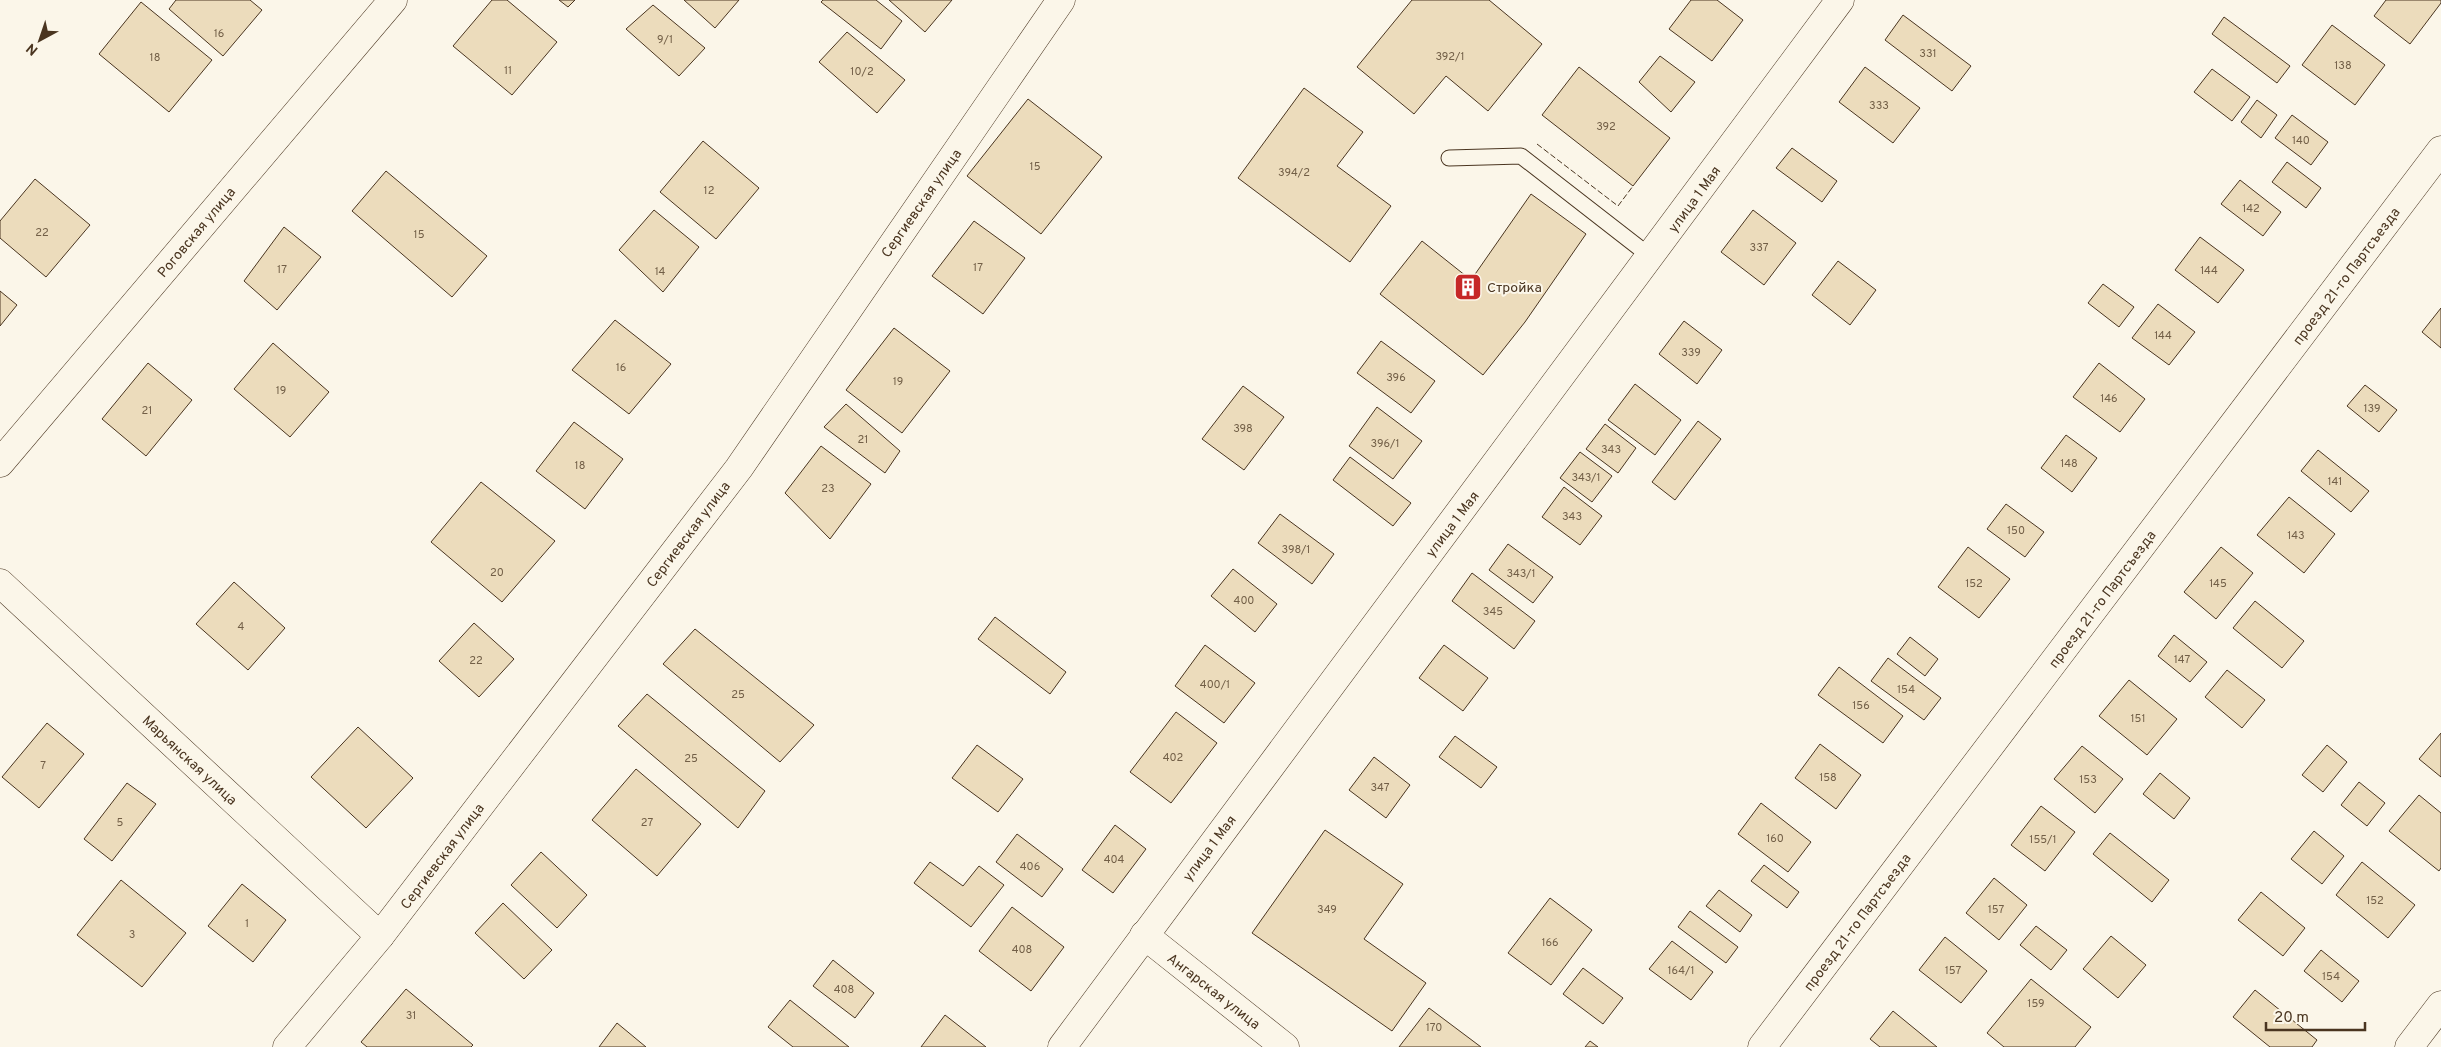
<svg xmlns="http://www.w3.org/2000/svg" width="2441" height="1047" viewBox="0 0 2441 1047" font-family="Overpass,sans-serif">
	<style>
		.building { fill: #ecdcbc; stroke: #4a3520 }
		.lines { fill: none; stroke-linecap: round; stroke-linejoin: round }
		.lane-casing { stroke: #4a3520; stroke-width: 17 }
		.street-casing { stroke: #4a3520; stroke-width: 29 }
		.secondary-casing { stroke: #4a3520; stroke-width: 29 }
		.lane { stroke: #fbf6e9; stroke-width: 15 }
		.street { stroke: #fbf6e9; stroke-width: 28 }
		.secondary { stroke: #fbf6e9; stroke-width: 28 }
		.fence { stroke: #4a3520; stroke-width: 1; stroke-dasharray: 6 2.5; stroke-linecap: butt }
		.labels { text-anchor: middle; stroke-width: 4; stroke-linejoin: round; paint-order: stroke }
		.number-label { font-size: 11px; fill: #725f47 }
		.street-label { font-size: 14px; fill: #4a3520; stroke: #fbf6e9 }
		.poi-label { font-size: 14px; fill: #4a3520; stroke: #fbf6e9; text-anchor: start }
	</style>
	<rect width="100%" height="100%" fill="#fbf6e9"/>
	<!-- building -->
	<g class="building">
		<path d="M 176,0 L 250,0 L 262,10 L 223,56 L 169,9 Z"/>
		<path d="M 492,0 L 507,0 L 557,42 L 512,95 L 453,46 Z"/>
		<path d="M 559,0 L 575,0 L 568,7 Z"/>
		<path d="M 684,0 L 739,0 L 715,28 Z"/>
		<path d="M 823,0 L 876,0 L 902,21 L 881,49 L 821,2 Z"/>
		<path d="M 889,0 L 952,0 L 925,32 Z"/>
		<path d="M 1412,0 L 1489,0 L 1542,44 L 1488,111 L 1446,76 L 1414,114 L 1357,67 Z"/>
		<path d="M 1691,0 L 1717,0 L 1743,20 L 1712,61 L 1669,29 Z"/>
		<path d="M 2386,0 L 2441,0 L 2441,3 L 2410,44 L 2374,16 Z"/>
		<path d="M 141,2 L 212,60 L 169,112 L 99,54 Z"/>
		<path d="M 653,5 L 705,48 L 679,76 L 626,29 Z"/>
		<path d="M 1903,15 L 1971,66 L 1952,91 L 1885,40 Z"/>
		<path d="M 2224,17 L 2290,66 L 2277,83 L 2212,34 Z"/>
		<path d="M 2332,25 L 2385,65 L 2355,105 L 2302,65 Z"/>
		<path d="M 847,32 L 905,80 L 877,113 L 819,62 Z"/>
		<path d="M 1660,56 L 1695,82 L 1671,112 L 1639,82 Z"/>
		<path d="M 1579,67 L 1670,138 L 1633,186 L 1542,115 Z"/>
		<path d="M 1865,67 L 1920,108 L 1893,143 L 1839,102 Z"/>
		<path d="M 2212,69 L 2250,97 L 2232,121 L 2194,92 Z"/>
		<path d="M 1304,88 L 1363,132 L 1337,166 L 1391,206 L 1350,262 L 1238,178 Z"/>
		<path d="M 1028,99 L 1102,157 L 1041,234 L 967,176 Z"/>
		<path d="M 2257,100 L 2277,115 L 2261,138 L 2241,122 Z"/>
		<path d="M 2292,115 L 2328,142 L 2311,165 L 2275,138 Z"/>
		<path d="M 703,141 L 759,188 L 716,239 L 660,192 Z"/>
		<path d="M 1792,148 L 1837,181 L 1822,202 L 1776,168 Z"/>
		<path d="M 2287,162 L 2321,188 L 2306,208 L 2272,182 Z"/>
		<path d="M 386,171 L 487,256 L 452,297 L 352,211 Z"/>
		<path d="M 35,179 L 90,225 L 46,277 L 0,238 L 0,221 Z"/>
		<path d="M 2240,180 L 2281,212 L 2263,236 L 2221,204 Z"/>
		<path d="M 1531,194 L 1586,234 L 1525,322 L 1483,375 L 1380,294 L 1422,241 L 1471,280 Z"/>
		<path d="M 654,210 L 699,247 L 663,292 L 619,250 Z"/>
		<path d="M 1753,210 L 1796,243 L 1764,285 L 1721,252 Z"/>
		<path d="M 974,221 L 1025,258 L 983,314 L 932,276 Z"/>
		<path d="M 284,227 L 321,257 L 277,310 L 244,281 Z"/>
		<path d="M 2200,237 L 2244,270 L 2218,303 L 2175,270 Z"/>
		<path d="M 1838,261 L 1876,290 L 1850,325 L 1812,295 Z"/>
		<path d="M 2103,284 L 2134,307 L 2119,327 L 2088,303 Z"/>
		<path d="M 0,291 L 17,305 L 0,326 Z"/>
		<path d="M 2158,304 L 2195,332 L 2169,365 L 2132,338 Z"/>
		<path d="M 2441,308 L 2441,348 L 2422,332 Z"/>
		<path d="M 615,320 L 671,364 L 629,414 L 572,370 Z"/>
		<path d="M 1684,321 L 1722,350 L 1697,384 L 1659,354 Z"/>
		<path d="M 894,328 L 950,371 L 902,433 L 846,390 Z"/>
		<path d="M 1381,341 L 1435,381 L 1411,413 L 1357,373 Z"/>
		<path d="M 273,343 L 329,392 L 290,437 L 234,389 Z"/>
		<path d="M 148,363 L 192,400 L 146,456 L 102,419 Z"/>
		<path d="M 2099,363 L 2145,399 L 2120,432 L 2073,397 Z"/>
		<path d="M 1635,384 L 1681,420 L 1655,455 L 1608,420 Z"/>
		<path d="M 2365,385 L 2397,410 L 2379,432 L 2347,406 Z"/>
		<path d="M 1243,386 L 1284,417 L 1244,470 L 1202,439 Z"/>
		<path d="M 846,404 L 900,451 L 885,473 L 824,427 Z"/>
		<path d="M 1377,407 L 1422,441 L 1393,479 L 1349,446 Z"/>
		<path d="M 1698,421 L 1721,439 L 1675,500 L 1652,482 Z"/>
		<path d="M 574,422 L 623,459 L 585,509 L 536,471 Z"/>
		<path d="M 1605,424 L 1636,448 L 1618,473 L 1586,449 Z"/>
		<path d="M 2066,435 L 2097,458 L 2072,492 L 2041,468 Z"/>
		<path d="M 821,446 L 871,484 L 830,539 L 785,493 Z"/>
		<path d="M 2318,450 L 2369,491 L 2351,512 L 2301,471 Z"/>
		<path d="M 1580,452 L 1612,476 L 1592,502 L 1560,478 Z"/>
		<path d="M 1350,457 L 1411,503 L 1393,526 L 1333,480 Z"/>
		<path d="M 481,482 L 555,541 L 502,602 L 431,542 Z"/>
		<path d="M 1564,487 L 1602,516 L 1580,545 L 1542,517 Z"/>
		<path d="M 2289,497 L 2335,534 L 2304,573 L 2257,535 Z"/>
		<path d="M 2006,504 L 2044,532 L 2025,557 L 1987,529 Z"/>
		<path d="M 1280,514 L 1334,554 L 1312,584 L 1258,543 Z"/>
		<path d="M 1508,544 L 1553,577 L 1533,603 L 1489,570 Z"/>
		<path d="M 1968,547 L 2010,579 L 1979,618 L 1938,587 Z"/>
		<path d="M 2221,547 L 2253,573 L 2216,619 L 2184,592 Z"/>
		<path d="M 1233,569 L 1277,604 L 1255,632 L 1211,596 Z"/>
		<path d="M 1472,573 L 1535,621 L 1514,649 L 1452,601 Z"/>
		<path d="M 234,582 L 285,628 L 248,670 L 196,624 Z"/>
		<path d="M 2255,601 L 2304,641 L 2282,668 L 2233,628 Z"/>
		<path d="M 995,617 L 1066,672 L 1050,694 L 978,639 Z"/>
		<path d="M 474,623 L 514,659 L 479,697 L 439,661 Z"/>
		<path d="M 695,629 L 814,725 L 780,762 L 663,664 Z"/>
		<path d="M 2174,635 L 2207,662 L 2190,682 L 2158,656 Z"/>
		<path d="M 1910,637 L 1938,659 L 1925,676 L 1897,654 Z"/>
		<path d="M 1205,645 L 1255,683 L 1224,723 L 1175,686 Z"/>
		<path d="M 1444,645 L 1488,678 L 1463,711 L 1419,678 Z"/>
		<path d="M 1888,658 L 1941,698 L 1924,720 L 1871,681 Z"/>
		<path d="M 1839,667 L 1903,716 L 1883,743 L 1818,695 Z"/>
		<path d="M 2227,670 L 2265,700 L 2242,728 L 2205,697 Z"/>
		<path d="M 2129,680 L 2177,719 L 2147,755 L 2099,716 Z"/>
		<path d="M 647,694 L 765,791 L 738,828 L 618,726 Z"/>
		<path d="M 1176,712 L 1217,743 L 1171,803 L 1130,772 Z"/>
		<path d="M 47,723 L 84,754 L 39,808 L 2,777 Z"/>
		<path d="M 358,727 L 413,778 L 366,828 L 311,777 Z"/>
		<path d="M 2441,733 L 2441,777 L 2419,759 Z"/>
		<path d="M 1455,736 L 1497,767 L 1481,788 L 1439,757 Z"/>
		<path d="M 1820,744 L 1861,775 L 1836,809 L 1795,778 Z"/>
		<path d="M 977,745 L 1023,779 L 998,812 L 952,778 Z"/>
		<path d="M 2327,745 L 2347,762 L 2323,792 L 2302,775 Z"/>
		<path d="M 2082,746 L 2123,779 L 2095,813 L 2054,779 Z"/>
		<path d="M 1374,757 L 1410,785 L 1386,818 L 1349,790 Z"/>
		<path d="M 636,769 L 701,824 L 657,876 L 592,820 Z"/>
		<path d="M 2160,773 L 2190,798 L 2174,819 L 2143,794 Z"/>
		<path d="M 2359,782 L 2385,803 L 2367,826 L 2341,805 Z"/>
		<path d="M 127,783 L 156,804 L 112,861 L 84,839 Z"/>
		<path d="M 2419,795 L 2441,813 L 2441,868 L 2439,871 L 2389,831 Z"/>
		<path d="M 1761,803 L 1811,842 L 1788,872 L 1738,834 Z"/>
		<path d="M 2041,806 L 2075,832 L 2045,871 L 2011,845 Z"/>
		<path d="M 1115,825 L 1146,849 L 1113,893 L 1082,870 Z"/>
		<path d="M 1325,830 L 1403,884 L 1364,939 L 1426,983 L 1392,1031 L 1252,933 Z"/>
		<path d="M 2314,831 L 2344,856 L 2322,884 L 2291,859 Z"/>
		<path d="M 2110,833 L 2169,880 L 2152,902 L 2093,854 Z"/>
		<path d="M 1017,834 L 1063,869 L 1042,897 L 996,862 Z"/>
		<path d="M 541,852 L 587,895 L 557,928 L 511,885 Z"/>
		<path d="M 930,862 L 963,886 L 979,866 L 1004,885 L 971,927 L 914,883 Z"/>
		<path d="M 2362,862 L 2415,905 L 2388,938 L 2336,895 Z"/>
		<path d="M 1764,865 L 1799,892 L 1787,908 L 1751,881 Z"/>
		<path d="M 1994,878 L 2027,905 L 1999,940 L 1966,913 Z"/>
		<path d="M 121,880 L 186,933 L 142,987 L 77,935 Z"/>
		<path d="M 242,884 L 286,920 L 253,962 L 208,926 Z"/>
		<path d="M 1719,890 L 1752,915 L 1740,932 L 1706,906 Z"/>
		<path d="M 2261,892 L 2305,928 L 2283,956 L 2238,920 Z"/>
		<path d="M 1550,898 L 1592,930 L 1551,985 L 1508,953 Z"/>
		<path d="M 503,903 L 552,950 L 524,979 L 475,933 Z"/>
		<path d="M 1012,907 L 1064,947 L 1031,991 L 979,951 Z"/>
		<path d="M 1690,911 L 1738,947 L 1726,963 L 1678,927 Z"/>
		<path d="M 2036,926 L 2067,950 L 2051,970 L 2020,945 Z"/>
		<path d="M 2111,936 L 2146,965 L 2118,998 L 2083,969 Z"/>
		<path d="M 1945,937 L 1987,971 L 1961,1003 L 1919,970 Z"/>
		<path d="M 1672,941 L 1713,972 L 1691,1000 L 1649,969 Z"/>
		<path d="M 2321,950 L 2359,981 L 2342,1002 L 2304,971 Z"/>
		<path d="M 833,960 L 874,993 L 855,1018 L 813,986 Z"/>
		<path d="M 1583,968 L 1623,998 L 1603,1024 L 1563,994 Z"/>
		<path d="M 2031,979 L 2091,1027 L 2075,1047 L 2004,1047 L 1987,1033 Z"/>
		<path d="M 406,989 L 473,1045 L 471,1047 L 367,1047 L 361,1042 Z"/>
		<path d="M 2255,990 L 2317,1040 L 2312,1047 L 2270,1047 L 2233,1017 Z"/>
		<path d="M 790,1000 L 849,1047 L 793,1047 L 768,1027 Z"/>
		<path d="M 1429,1008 L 1481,1047 L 1399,1047 Z"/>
		<path d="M 1893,1011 L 1937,1047 L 1880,1047 L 1870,1039 Z"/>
		<path d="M 945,1015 L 986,1047 L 921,1047 Z"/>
		<path d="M 617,1023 L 646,1047 L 599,1047 Z"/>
		<path d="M 1590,1041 L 1598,1047 L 1585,1047 Z"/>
	</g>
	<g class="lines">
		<!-- lane casing -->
		<g class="lane-casing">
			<path id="lane" d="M 1449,158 L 1521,156 L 1651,257"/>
		</g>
		<!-- street casing -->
		<g class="street-casing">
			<g id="street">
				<path d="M 0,463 L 393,0"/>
				<path d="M 0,583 L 380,936"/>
				<path d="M 1144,935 L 1285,1047"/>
				<path d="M 287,1047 L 380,936 L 739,468 L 1061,0"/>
				<path d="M 1762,1047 L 2441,150"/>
				<path d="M 2409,1047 L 2441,1005"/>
			</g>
		</g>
		<!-- secondary casing -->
		<g class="secondary-casing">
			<path id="secondary" d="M 1062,1047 L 1840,0"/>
		</g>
		<!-- lane -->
		<use href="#lane" class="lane"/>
		<!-- street -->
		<use href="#street" class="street"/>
		<!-- secondary -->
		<use href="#secondary" class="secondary"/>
		<!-- fence -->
		<path class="fence" d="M 1537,144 L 1618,206 L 1633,186"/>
	</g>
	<!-- icons -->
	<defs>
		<g id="building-square" transform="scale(1.4375)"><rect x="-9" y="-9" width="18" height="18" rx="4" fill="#c62828" stroke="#fbf6e9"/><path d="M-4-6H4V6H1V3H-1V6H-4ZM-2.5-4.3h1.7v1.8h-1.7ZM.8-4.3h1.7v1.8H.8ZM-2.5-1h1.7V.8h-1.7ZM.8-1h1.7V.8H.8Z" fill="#fff"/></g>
	</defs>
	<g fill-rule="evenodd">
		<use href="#building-square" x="1468" y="287"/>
	</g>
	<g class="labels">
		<!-- number labels -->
		<g class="number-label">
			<text x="219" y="37">16</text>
			<text x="665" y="43">9/1</text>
			<text x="1928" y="57">331</text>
			<text x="1450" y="60">392/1</text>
			<text x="155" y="61">18</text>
			<text x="2343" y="69">138</text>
			<text x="508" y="74">11</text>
			<text x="862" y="75">10/2</text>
			<text x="1879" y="109">333</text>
			<text x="1606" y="130">392</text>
			<text x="2301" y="144">140</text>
			<text x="1035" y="170">15</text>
			<text x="1294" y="176">394/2</text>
			<text x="709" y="194">12</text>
			<text x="2251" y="212">142</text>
			<text x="42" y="236">22</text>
			<text x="419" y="238">15</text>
			<text x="1759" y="251">337</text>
			<text x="978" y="271">17</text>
			<text x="282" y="273">17</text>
			<text x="2209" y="274">144</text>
			<text x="660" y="275">14</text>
			<text x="2163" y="339">144</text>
			<text x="1691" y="356">339</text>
			<text x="621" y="371">16</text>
			<text x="1396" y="381">396</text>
			<text x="898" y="385">19</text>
			<text x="281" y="394">19</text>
			<text x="2109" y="402">146</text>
			<text x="2372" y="412">139</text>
			<text x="147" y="414">21</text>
			<text x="1243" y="432">398</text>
			<text x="863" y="443">21</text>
			<text x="1385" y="447">396/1</text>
			<text x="1611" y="453">343</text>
			<text x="2069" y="467">148</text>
			<text x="580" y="469">18</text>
			<text x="1586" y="481">343/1</text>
			<text x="2335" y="485">141</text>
			<text x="828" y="492">23</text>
			<text x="1572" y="520">343</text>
			<text x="2016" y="534">150</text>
			<text x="2296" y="539">143</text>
			<text x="1296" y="553">398/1</text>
			<text x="497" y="576">20</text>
			<text x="1521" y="577">343/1</text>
			<text x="1974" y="587">152</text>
			<text x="2218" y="587">145</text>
			<text x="1244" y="604">400</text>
			<text x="1493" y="615">345</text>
			<text x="241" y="630">4</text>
			<text x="2182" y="663">147</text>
			<text x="476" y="664">22</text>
			<text x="1215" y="688">400/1</text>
			<text x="1906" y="693">154</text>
			<text x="738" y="698">25</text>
			<text x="1861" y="709">156</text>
			<text x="2138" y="722">151</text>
			<text x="1173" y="761">402</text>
			<text x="691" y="762">25</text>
			<text x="43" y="769">7</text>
			<text x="1828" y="781">158</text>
			<text x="2088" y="783">153</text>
			<text x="1380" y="791">347</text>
			<text x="120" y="826">5</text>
			<text x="647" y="826">27</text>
			<text x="1775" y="842">160</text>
			<text x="2043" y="843">155/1</text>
			<text x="1114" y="863">404</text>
			<text x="1030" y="870">406</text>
			<text x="2375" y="904">152</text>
			<text x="1327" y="913">349</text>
			<text x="1996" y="913">157</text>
			<text x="247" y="927">1</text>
			<text x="132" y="938">3</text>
			<text x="1550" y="946">166</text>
			<text x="1022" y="953">408</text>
			<text x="1681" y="974">164/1</text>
			<text x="1953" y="974">157</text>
			<text x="2331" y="980">154</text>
			<text x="844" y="993">408</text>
			<text x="2036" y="1007">159</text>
			<text x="411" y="1019">31</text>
			<text x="1434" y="1031">170</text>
		</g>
		<!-- street labels -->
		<g class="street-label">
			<text transform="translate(1694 199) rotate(-54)" y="5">улица 1 Мая</text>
			<text transform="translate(921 203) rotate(-55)" y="5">Сергиевская улица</text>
			<text transform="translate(196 232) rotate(-50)" y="5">Роговская улица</text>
			<text transform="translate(2346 276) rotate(-53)" y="5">проезд 21-го Партсъезда</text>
			<text transform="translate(1452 524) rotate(-53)" y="5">улица 1 Мая</text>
			<text transform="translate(688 534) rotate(-53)" y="5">Сергиевская улица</text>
			<text transform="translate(2102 599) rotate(-53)" y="5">проезд 21-го Партсъезда</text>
			<text transform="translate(190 760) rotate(43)" y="5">Марьянская улица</text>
			<text transform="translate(1209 848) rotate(-53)" y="5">улица 1 Мая</text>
			<text transform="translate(442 856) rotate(-53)" y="5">Сергиевская улица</text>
			<text transform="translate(1857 922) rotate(-53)" y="5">проезд 21-го Партсъезда</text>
			<text transform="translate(1214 991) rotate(38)" y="5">Ангарская улица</text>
		</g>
		<!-- poi labels -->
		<g class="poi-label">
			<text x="1487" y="292">Стройка</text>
		</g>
	</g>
	<!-- north arrow -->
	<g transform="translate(40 40) rotate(220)" stroke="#fbf6e9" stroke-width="4" paint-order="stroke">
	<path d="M0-4L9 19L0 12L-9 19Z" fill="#4a3520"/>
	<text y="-8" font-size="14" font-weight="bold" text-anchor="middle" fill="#4a3520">N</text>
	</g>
	<!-- scale -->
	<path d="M2266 1022v8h99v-8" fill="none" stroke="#4a3520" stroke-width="2.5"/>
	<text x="2274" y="1022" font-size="15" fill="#4a3520" stroke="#fbf6e9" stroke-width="4" paint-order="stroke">20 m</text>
</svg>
